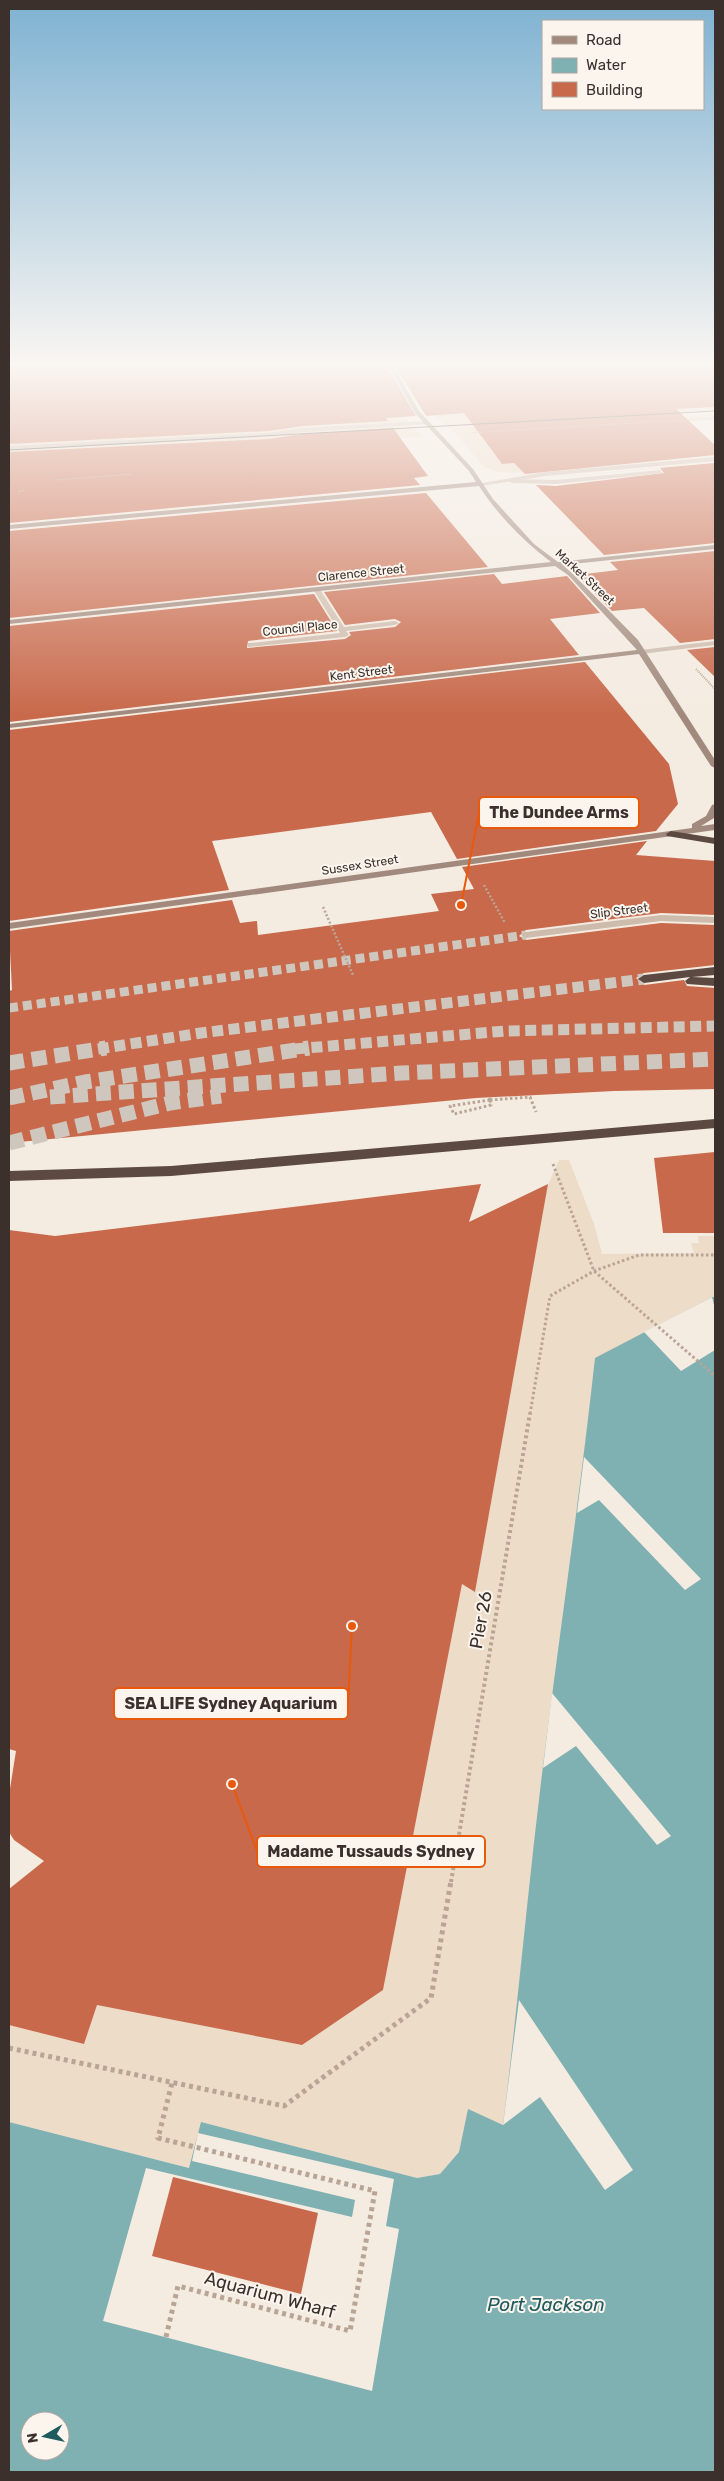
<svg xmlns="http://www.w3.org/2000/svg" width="724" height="2481" viewBox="0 0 724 2481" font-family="Rubik,sans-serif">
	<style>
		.plaza { fill: #ecdcc8 }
		.water { fill: #7fb0b2; fill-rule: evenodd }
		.pier { fill: #f4ebe1 }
		.building { fill: #c8694b }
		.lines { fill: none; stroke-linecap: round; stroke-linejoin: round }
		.street-tunnel { stroke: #cfc6bd; stroke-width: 9; stroke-dasharray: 9 5; stroke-linecap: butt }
		.highway-tunnel-far1 { stroke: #cfc6bd; stroke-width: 11; stroke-dasharray: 11 5.5; stroke-linecap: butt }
		.highway-tunnel { stroke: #cfc6bd; stroke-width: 15; stroke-dasharray: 15 8; stroke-linecap: butt }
		.path-far5 { stroke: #b9a596; stroke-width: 1; stroke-dasharray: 1 1; stroke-linecap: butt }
		.path-far4 { stroke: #b9a596; stroke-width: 2; stroke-dasharray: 1 1; stroke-linecap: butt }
		.path-far3 { stroke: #b9a596; stroke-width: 2.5; stroke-dasharray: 2 2; stroke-linecap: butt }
		.path-far2 { stroke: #b9a596; stroke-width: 3; stroke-dasharray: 2.5 2.5; stroke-linecap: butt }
		.path-far1 { stroke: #b9a596; stroke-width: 4; stroke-dasharray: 3 3; stroke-linecap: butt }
		.path { stroke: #b9a596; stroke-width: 5; stroke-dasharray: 4 4; stroke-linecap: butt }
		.lane { fill: #cdbbac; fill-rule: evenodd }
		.street { fill: #cdbbac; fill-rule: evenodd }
		.secondary { fill: #a18a7d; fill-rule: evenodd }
		.highway { fill: #5c4a42; fill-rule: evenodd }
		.tram { stroke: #3b302b; stroke-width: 1 }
		.labels { text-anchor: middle; stroke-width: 4; stroke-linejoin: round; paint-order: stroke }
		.far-street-label { font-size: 12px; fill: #3b302b; stroke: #fbf5ee }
		.near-street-label { font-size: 18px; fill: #3b302b; stroke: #fbf5ee }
		.near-water-label { font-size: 19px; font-style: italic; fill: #1f5a5e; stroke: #fbf5ee }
		.leader { fill: none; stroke: #e8590c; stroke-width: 2 }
		.callout-dot { fill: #e8590c; stroke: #fbf5ee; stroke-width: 2 }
		.callout { fill: #fbf5ee; stroke: #e8590c; stroke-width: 2 }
		.callout-label { font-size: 16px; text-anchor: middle; font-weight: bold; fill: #3b302b }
	</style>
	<rect width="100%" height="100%" fill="#f4ebe1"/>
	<!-- plaza -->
	<g class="plaza">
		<path d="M 715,397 L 715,404 L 571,412 L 573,415 L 715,407 L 715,412 L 578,420 L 580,422 L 715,415 L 715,420 L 480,436 L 502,464 L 715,449 L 715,455 L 515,473 L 498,472 L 484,467 L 455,433 L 430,412 L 446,414 Z"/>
		<path d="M 401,412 L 422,437 L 9,457 L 9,437 Z"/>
		<path d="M 559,1160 L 569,1160 L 594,1224 L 602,1254 L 694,1253 L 691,1243 L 699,1243 L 698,1236 L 715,1236 L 715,1297 L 644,1332 L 584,1457 L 543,1768 L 519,2000 L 503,2125 L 468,2110 L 459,2152 L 440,2174 L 417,2178 L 201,2122 L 190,2168 L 9,2122 L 9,2025 L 84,2044 L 97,2005 L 302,2045 L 383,1990 L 462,1584 L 475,1592 L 547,1187 Z"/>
	</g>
	<!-- water -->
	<path class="water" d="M 712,1297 L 715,1297 L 715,2472 L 9,2472 L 9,2122 L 189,2168 L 201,2122 L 417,2178 L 440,2174 L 459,2152 L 468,2109 L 503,2125 C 518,2005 528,1886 543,1766 C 560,1630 580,1495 595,1358 ZM 30,2421 L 60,2421 L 60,2451 L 30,2451 Z"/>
	<!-- pier -->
	<g class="pier">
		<path d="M 712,1297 L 715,1309 L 715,1350 L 681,1371 L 644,1332 Z"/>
		<path d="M 584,1457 L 701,1579 L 685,1590 L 599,1500 L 577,1513 Z"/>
		<path d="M 552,1693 L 671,1836 L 657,1845 L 576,1746 L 543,1768 Z"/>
		<path d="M 519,2000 L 633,2170 L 605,2190 L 540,2097 L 503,2125 Z"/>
		<path d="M 198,2133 L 394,2179 L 386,2226 L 399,2229 L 372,2391 L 103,2321 L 146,2168 L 352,2217 L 355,2200 L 192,2161 Z"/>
	</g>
	<!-- building -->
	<g class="building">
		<path d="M 9,367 L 387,367 L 416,416 L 386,418 L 388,421 L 303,426 L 268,431 L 9,444 Z"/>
		<path d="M 396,367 L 715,367 L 715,407 L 676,409 L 715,445 L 715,455 L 525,474 L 514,463 L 502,464 L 464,413 L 426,416 Z"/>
		<path d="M 393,428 L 428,476 L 414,478 L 420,485 L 9,523 L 9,452 L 268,439 L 303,434 Z"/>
		<path d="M 715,463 L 715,543 L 604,555 L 536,485 L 556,486 L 664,473 L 660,468 L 546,478 Z"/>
		<path d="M 426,493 L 488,567 L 9,618 L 9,531 Z"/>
		<path d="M 715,551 L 715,639 L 680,643 L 644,608 L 612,611 L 577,575 L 618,570 L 610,562 Z"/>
		<path d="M 494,574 L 502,584 L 567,576 L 600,613 L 550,619 L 579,655 L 9,722 L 9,626 L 314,594 L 337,631 L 248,641 L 247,648 L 345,639 L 351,635 L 349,632 L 395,627 L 401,622 L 395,619 L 345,625 L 324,592 Z"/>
		<path d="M 715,647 L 715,677 L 687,650 Z"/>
		<path d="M 585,662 L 669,764 L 678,804 L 656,831 L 457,859 L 431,812 L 212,841 L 229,890 L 9,921 L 9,730 Z"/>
		<path d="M 647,841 L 636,855 L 715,861 L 715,915 L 661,913 L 526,930 L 519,936 L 526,940 L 661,923 L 715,925 L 715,965 L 644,973 L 636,978 L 644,985 L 684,980 L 687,986 L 715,988 L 715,1089 L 614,1091 L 476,1098 L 9,1143 L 9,991 L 12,990 L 9,931 L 232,900 L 240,923 L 257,921 L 258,935 L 439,911 L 431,894 L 474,889 L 462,867 Z"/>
		<path d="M 715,1152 L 715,1233 L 663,1233 L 654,1158 Z"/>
		<path d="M 481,1184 L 469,1222 L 548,1184 L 475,1592 L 462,1584 L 383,1990 L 302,2045 L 97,2005 L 84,2044 L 9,2025 L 9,1889 L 44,1861 L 14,1840 L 9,1832 L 9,1795 L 16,1751 L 9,1749 L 9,1230 L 55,1236 Z"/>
		<path d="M 173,2177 L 318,2213 L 301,2294 L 152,2256 Z"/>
	</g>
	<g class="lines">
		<!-- street-tunnel -->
		<path class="street-tunnel" d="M 9,1008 L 526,935"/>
		<!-- highway-tunnel-far1 -->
		<g class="highway-tunnel-far1">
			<path d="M 98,1049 L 201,1033 L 644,979"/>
			<path d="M 295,1049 L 505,1031 L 715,1026"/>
		</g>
		<!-- highway-tunnel -->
		<g class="highway-tunnel">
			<path d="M 9,1063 L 106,1048"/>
			<path d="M 50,1097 L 402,1073 L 715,1059"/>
			<path d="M 9,1098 L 85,1082 L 309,1048"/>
			<path d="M 9,1143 L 170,1103 L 221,1096"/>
		</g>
		<!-- path-far5 -->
		<g class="path-far5">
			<path d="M 539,384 L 591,390 L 599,398"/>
			<path d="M 605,404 L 607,406"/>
			<path d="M 470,433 L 715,418"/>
			<path d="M 56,480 L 132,474"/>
			<path d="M 19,494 L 19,491 L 24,491 L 23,489"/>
		</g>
		<!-- path-far4 -->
		<path class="path-far4" d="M 696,669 L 715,689"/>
		<!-- path-far3 -->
		<g class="path-far3">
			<path d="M 484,885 L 505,923"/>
			<path d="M 323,907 L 353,975"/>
		</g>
		<!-- path-far2 -->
		<g class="path-far2">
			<path d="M 489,1098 L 490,1100"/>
			<path d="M 490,1100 L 491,1105 L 454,1114 L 450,1106 Z"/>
			<path d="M 490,1100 L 530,1097 L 536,1112"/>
			<path d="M 553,1164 L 594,1271 L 715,1376"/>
			<path d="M 530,1414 L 550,1296 L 594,1271 L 639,1255 L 715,1255"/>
		</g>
		<!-- path-far1 -->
		<path class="path-far1" d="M 451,1882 L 530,1413"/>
		<!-- path -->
		<g class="path">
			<path d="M 9,2048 L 284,2106 L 431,1998 L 451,1881"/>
			<path d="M 166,2337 L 178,2286 L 350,2331 L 375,2191 L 158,2138 L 172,2083"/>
		</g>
		<!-- lane -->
		<g class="lane">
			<path d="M 427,421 L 429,424 L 303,432 L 268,437 L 9,450 L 9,446 L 268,433 L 303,428 Z"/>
			<path d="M 660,470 L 662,473 L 556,484 L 512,483 L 509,481 L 512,479 L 556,480 Z"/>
			<path d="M 315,588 L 319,588 L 344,627 L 395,621 L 399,623 L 395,625 L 346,631 L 349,635 L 345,637 L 248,647 L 248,643 L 251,643 L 340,633 L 313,589 Z"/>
		</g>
		<!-- street -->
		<g class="street">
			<path d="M 715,457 L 715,461 L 546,476 L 480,486 L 477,484 L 546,472 Z"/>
			<path d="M 715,641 L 715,645 L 641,654 L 637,652 L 641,650 Z"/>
			<path d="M 661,915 L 715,917 L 715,923 L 661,921 L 526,938 L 521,935 L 526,932 Z"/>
		</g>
		<!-- secondary -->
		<g class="secondary">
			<path d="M 389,367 L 394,367 L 419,411 L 473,469 L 493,499 L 534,544 L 558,562 L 715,545 L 715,549 L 563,565 L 572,573 L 638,640 L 715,760 L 715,768 L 711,766 L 639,654 L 9,728 L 9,724 L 637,650 L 568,575 L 555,566 L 9,624 L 9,620 L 551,562 C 523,541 498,515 479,486 L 9,529 L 9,525 L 476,482 L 469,471 L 415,413 Z"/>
			<path d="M 715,804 L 714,818 L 701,826 L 715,824 L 715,830 L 9,929 L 9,923 L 692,828 L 692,824 L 706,816 L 712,805 Z"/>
		</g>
		<!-- highway -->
		<g class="highway">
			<path d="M 671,831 L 715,838 L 715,844 L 667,836 L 666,834 Z"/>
			<path d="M 715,967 L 715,975 L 692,977 L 715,978 L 715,986 L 687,984 L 685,981 L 690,977 L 644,983 L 638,979 L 644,975 Z"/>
			<path d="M 715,1119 L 715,1128 L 171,1176 L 9,1181 L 9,1171 L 171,1166 Z"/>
		</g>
		<!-- tram -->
		<path class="tram" d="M 9,450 L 715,411"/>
	</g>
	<!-- sky -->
	<linearGradient id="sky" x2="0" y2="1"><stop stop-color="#7eb2d2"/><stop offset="0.51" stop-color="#faf6f2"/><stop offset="1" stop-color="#faf6f2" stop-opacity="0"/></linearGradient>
	<rect width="724" height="715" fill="url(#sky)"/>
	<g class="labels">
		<!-- far-street labels -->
		<g class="far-street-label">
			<text transform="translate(361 573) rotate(-6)" y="4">Clarence Street</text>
			<text transform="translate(585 577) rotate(43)" y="4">Market Street</text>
			<text transform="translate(300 628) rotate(-6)" y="4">Council Place</text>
			<text transform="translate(361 673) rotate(-7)" y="4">Kent Street</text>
			<text transform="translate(360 865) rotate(-9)" y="4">Sussex Street</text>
			<text transform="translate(619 911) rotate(-7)" y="4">Slip Street</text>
		</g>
		<!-- near-street labels -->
		<g class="near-street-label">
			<text transform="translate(481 1620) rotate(-80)" y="6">Pier 26</text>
			<text transform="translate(270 2295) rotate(15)" y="6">Aquarium Wharf</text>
		</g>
		<!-- near-water labels -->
		<g class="near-water-label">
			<text x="546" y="2311">Port Jackson</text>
		</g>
	</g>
	<!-- callouts -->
	<path class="leader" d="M461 905L479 813M352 1626L348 1704M232 1784L257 1851"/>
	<g class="callout-dot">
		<circle cx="461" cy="905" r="5"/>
		<circle cx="352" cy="1626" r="5"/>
		<circle cx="232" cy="1784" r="5"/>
	</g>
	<g class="callout">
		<rect x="479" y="797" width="160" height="31" rx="5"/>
		<rect x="114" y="1688" width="234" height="31" rx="5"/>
		<rect x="257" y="1836" width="228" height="31" rx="5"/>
	</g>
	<g class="callout-label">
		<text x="559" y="818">The Dundee Arms</text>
		<text x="231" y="1709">SEA LIFE Sydney Aquarium</text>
		<text x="371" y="1857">Madame Tussauds Sydney</text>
	</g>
	<!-- border -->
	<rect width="724" height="2481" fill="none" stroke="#3b302b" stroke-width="20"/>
	<!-- legend -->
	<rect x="542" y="20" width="162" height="90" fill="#fbf5ee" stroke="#aea6a0"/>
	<rect x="552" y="36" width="25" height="8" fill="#a18a7d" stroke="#aea6a0"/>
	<text x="586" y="45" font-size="15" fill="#3b302b">Road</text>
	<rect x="552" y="58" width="25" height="15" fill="#7fb0b2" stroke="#aea6a0"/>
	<text x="586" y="70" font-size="15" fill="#3b302b">Water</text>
	<rect x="552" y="82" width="25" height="15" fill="#c8694b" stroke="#aea6a0"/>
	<text x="586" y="95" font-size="15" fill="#3b302b">Building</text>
	<!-- north arrow -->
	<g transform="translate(45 2436) rotate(261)"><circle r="24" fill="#fbf5ee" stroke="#aea6a0"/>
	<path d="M0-4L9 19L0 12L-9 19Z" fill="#1f5a5e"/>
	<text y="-8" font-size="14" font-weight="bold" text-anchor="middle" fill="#3b302b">N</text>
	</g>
</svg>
